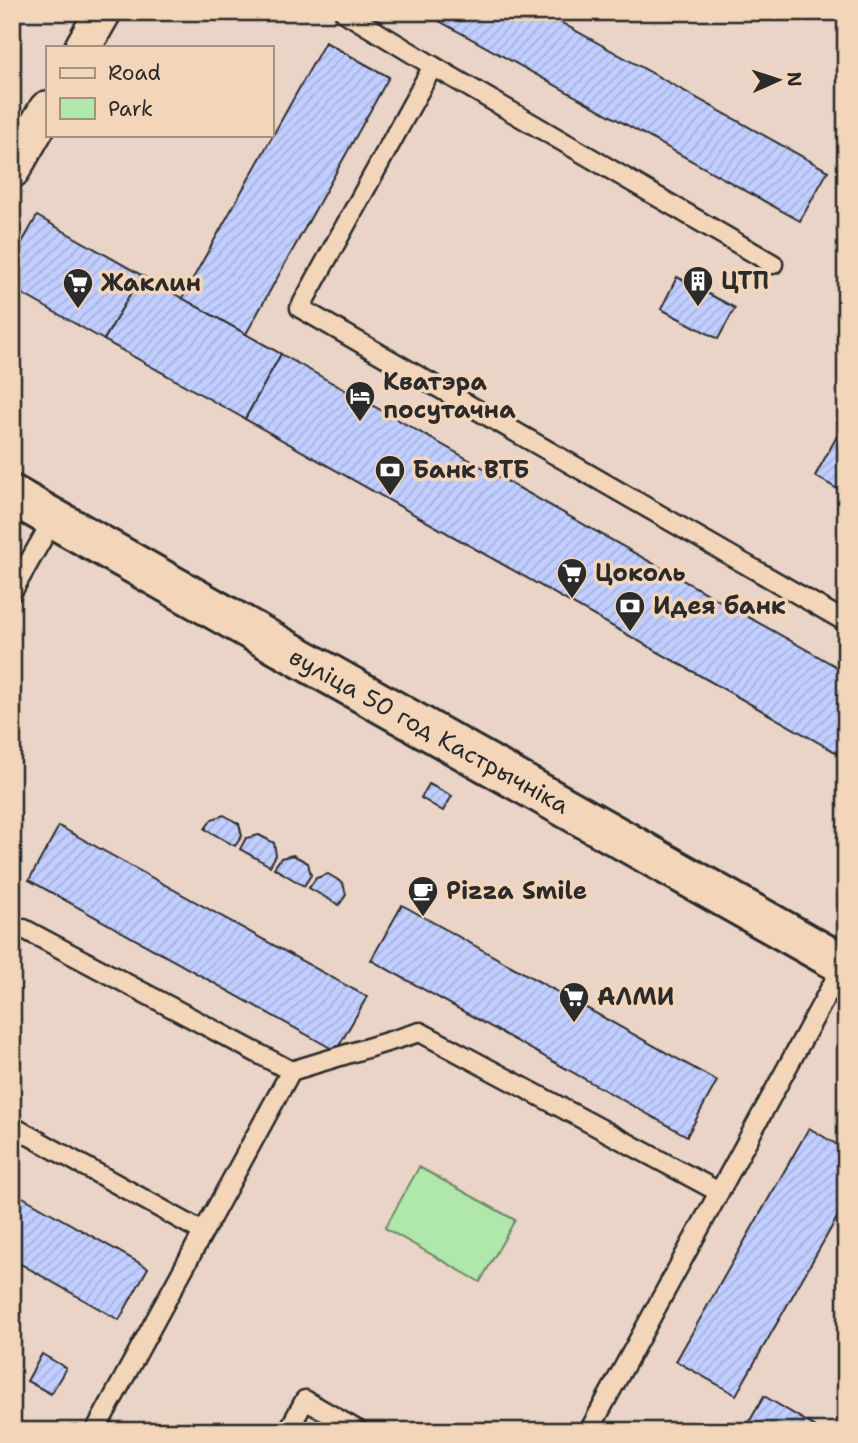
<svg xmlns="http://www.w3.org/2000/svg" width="858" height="1443" viewBox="0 0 858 1443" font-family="'Shantell Sans',sans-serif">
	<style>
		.park { fill: #b0e7aa; stroke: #6e896a; stroke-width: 2 }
		.building { fill: url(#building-hatch); stroke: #2b2b2b; stroke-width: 2 }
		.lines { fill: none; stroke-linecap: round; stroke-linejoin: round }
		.lane-casing { stroke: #2b2b2b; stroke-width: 23 }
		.street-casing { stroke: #2b2b2b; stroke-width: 40 }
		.secondary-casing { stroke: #2b2b2b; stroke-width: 44 }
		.lane { stroke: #f3d6b9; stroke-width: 18 }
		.street { stroke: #f3d6b9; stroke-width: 35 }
		.secondary { stroke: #f3d6b9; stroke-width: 38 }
		.labels { text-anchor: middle; stroke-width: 7; stroke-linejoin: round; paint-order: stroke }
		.poi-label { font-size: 24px; font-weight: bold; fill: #2b2b2b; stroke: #f3d6b9; text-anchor: start }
		.street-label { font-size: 24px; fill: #2b2b2b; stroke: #f3d6b9 }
	</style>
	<defs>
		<pattern id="building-hatch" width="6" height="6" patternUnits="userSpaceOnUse" patternTransform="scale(1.75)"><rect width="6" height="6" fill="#c1ceff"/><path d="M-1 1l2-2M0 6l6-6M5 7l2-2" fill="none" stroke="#a6b1db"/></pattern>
	</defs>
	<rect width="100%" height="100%" fill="#e9d4c7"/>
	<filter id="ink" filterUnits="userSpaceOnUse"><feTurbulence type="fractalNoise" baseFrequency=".0143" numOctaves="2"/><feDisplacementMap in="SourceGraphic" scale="14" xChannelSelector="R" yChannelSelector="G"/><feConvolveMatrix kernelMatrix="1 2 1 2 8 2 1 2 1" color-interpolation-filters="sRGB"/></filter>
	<g filter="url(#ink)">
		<!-- park -->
		<path class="park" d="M 419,1167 L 515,1220 L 480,1282 L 385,1228 Z"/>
		<!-- building -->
		<g class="building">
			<path d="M 423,12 L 542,12 L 828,171 L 800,221 Z"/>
			<path d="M 325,42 L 389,77 L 246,334 L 182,298 Z"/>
			<path d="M 37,216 L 141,275 L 104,340 L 12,288 L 12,260 Z"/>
			<path d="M 141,275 L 281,354 L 245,419 L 104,340 Z"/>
			<path d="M 677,277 L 735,308 L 718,339 L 661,309 Z"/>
			<path d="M 281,354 L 846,672 L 846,758 L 245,419 Z"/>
			<path d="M 846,420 L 846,494 L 815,476 Z"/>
			<path d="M 429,784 L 452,796 L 443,811 L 421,798 Z"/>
			<path d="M 224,815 L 239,824 L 242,836 L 235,846 L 205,829 L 212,819 Z"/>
			<path d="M 59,826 L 367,997 L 336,1051 L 29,880 Z"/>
			<path d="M 259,835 L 274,843 L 276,855 L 270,866 L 240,849 L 246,838 Z"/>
			<path d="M 293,855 L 308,863 L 311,875 L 304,886 L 274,868 L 281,858 Z"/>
			<path d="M 328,874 L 343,883 L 346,895 L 339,905 L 309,888 L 316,878 Z"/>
			<path d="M 402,905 L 717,1081 L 687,1136 L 371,960 Z"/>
			<path d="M 809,1128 L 846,1150 L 846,1202 L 736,1395 L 676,1361 Z"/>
			<path d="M 12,1191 L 148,1268 L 119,1320 L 12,1259 Z"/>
			<path d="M 42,1354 L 66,1368 L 51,1394 L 27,1381 Z"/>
			<path d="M 764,1396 L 819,1429 L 818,1431 L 744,1431 Z"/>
		</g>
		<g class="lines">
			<!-- lane casing -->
			<g class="lane-casing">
				<g id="lane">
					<path d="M 344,12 L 433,66 L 300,308 L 846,622"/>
					<path d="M 433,66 L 773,264"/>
					<path d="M 12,592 L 54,518"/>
					<path d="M 12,930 L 24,929 L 291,1071"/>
					<path d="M 12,1126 L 203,1232"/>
					<path d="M 95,1431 L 291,1071 L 420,1032 L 719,1192"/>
					<path d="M 288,1431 L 305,1400 L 359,1431"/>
					<path d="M 589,1431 L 843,965"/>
				</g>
			</g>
			<!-- street casing -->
			<g class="street-casing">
				<g id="street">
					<path d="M 83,47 L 103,12"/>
					<path d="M 12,170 L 47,109"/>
				</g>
			</g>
			<!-- secondary casing -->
			<g class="secondary-casing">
				<path id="secondary" d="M 12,495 L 846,966"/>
			</g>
			<!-- lane -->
			<use href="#lane" class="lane"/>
			<!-- street -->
			<use href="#street" class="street"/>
			<!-- secondary -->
			<use href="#secondary" class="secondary"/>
		</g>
	</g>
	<!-- icons -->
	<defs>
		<g id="building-pin" transform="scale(1.575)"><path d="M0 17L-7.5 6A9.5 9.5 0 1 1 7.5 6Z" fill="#2b2b2b" stroke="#f3d6b9"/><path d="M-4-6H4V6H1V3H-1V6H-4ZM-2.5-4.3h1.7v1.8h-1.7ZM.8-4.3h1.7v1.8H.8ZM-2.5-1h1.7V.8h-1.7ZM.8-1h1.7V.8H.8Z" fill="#fff"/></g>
		<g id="supermarket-pin" transform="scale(1.575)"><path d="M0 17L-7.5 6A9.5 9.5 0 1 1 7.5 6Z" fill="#2b2b2b" stroke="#f3d6b9"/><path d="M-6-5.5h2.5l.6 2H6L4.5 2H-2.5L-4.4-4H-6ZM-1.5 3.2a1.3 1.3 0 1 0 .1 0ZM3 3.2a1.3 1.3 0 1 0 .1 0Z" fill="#fff"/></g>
		<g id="hotel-pin" transform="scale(1.575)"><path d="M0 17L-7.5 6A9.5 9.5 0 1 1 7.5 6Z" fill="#2b2b2b" stroke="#f3d6b9"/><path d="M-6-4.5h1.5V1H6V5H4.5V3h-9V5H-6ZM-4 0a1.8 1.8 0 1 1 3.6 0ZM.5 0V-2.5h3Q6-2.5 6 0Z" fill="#fff"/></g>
		<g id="bank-pin" transform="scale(1.575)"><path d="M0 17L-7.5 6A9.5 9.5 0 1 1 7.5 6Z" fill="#2b2b2b" stroke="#f3d6b9"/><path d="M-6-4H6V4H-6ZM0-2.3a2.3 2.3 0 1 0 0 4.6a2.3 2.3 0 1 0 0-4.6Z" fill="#fff"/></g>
		<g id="cafe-pin" transform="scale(1.575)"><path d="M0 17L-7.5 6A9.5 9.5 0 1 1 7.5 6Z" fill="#2b2b2b" stroke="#f3d6b9"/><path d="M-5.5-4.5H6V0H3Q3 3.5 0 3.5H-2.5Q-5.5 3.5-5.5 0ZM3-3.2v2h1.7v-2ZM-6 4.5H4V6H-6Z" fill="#fff"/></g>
	</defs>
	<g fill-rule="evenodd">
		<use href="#building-pin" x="698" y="281"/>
		<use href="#supermarket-pin" x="78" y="283"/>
		<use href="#hotel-pin" x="360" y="396"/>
		<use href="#bank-pin" x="390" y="470"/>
		<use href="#supermarket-pin" x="572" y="573"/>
		<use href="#bank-pin" x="630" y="606"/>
		<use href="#cafe-pin" x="423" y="891"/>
		<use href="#supermarket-pin" x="574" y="997"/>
	</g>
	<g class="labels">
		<!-- poi labels -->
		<g class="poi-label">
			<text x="721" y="289">ЦТП</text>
			<text x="101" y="291">Жаклин</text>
			<text x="383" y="390">Кватэра<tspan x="383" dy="28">посутачна</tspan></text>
			<text x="413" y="478">Банк ВТБ</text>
			<text x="595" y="581">Цоколь</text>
			<text x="653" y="614">Идея банк</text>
			<text x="446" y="899">Pizza Smile</text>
			<text x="597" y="1005">АЛМИ</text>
		</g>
		<!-- street labels -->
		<g class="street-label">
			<text transform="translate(429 731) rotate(29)" y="8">вуліца 50 год Кастрычніка</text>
		</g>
	</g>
	<!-- margin -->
	<rect width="858" height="1443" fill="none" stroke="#f3d6b9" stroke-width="42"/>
	<rect x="21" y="21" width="816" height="1401" fill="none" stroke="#2b2b2b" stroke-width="2.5" filter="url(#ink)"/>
	<!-- legend -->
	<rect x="46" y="46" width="228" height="91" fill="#f3d6b9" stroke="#a39280" stroke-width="2"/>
	<rect x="60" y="68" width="35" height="10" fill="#f3d6b9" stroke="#a39280" stroke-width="2"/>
	<text x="108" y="80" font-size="21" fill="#2b2b2b">Road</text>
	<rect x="60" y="98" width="35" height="21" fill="#b0e7aa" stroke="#a39280" stroke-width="2"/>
	<text x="108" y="116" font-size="21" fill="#2b2b2b">Park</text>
	<!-- north arrow -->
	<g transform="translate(778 80) rotate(87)" stroke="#f3d6b9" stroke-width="5" paint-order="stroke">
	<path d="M0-5L12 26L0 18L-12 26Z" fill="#2b2b2b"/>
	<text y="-10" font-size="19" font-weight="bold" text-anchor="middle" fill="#2b2b2b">N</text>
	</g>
</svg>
